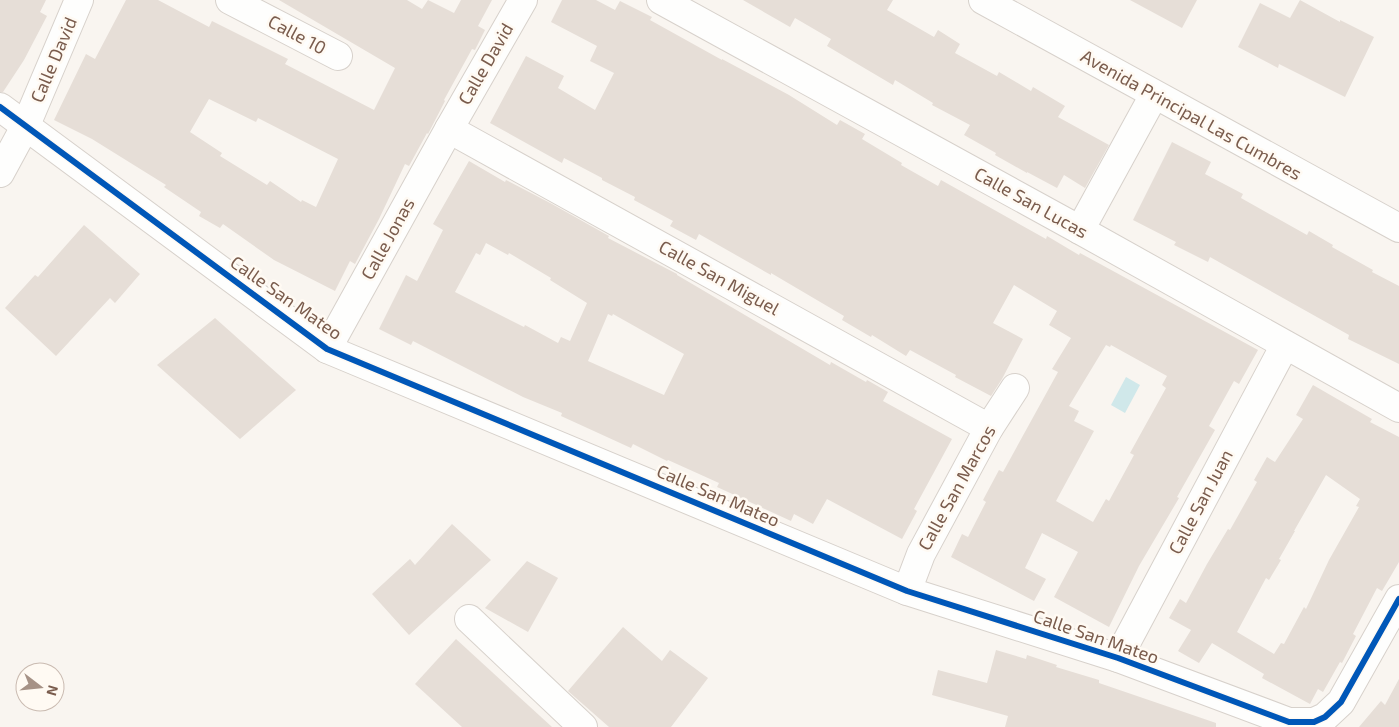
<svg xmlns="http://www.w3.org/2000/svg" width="1399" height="727" viewBox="0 0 1399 727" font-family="'Exo 2',sans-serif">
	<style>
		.water { fill: #d0e8ea }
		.building { fill: #e6ded7; fill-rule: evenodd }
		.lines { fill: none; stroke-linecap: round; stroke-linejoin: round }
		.minor-casing { stroke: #d7d1cb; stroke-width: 30 }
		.minor { stroke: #fefefd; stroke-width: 28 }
		.cycleway-casing { stroke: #fffaf3; stroke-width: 9 }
		.cycleway { stroke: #0057b8; stroke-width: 6 }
		.labels { text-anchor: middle; stroke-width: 5; stroke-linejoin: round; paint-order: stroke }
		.street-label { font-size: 18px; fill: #7a5c4d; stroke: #fffaf3 }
	</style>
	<rect width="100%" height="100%" fill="#f9f5f0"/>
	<!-- water -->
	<path class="water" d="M 1126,377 L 1140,385 L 1125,413 L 1111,405 Z"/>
	<!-- building -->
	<g class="building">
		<path d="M 0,0 L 46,0 L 40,12 L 47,16 L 24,60 L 3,92 L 0,92 Z"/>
		<path d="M 126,0 L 158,0 L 209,27 L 212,21 L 288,59 L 285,64 L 374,110 L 395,68 L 279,0 L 407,0 L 422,9 L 428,0 L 454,13 L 461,0 L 492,0 L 478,26 L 485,30 L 475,50 L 472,49 L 444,100 L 445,101 L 428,134 L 427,133 L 409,166 L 405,164 L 379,219 L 355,264 L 350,261 L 335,291 L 274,260 L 223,224 L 220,228 L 199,216 L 201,212 L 164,187 L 166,185 L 92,139 L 54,120 L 86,54 L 95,59 ZM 209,99 L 256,122 L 258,118 L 338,159 L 316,207 L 302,200 L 301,202 L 270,181 L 267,185 L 220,156 L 222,153 L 190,132 Z"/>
		<path d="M 562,0 L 596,0 L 615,10 L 620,1 L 652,17 L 650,20 L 722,60 L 722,59 L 789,95 L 837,125 L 840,120 L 865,134 L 862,139 L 902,163 L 901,165 L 938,186 L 941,180 L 1046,239 L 1047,236 L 1079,255 L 1080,253 L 1258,350 L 1239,384 L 1234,381 L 1209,426 L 1215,430 L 1177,497 L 1179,498 L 1139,566 L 1109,627 L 1054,597 L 1078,552 L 1042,533 L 1025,568 L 1046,579 L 1034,601 L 951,557 L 962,534 L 968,537 L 986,502 L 983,500 L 999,470 L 1003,472 L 1058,372 L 1052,369 L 1071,338 L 1049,325 L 1057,311 L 1014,285 L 993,323 L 1023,339 L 1002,379 L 991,396 L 955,377 L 956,375 L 910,350 L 906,356 L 872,335 L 871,337 L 842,320 L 844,316 L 771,273 L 771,275 L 699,234 L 696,240 L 670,226 L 673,221 L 634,200 L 635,197 L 602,180 L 602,178 L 564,158 L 562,163 L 490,123 L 526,56 L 564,76 L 558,88 L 595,110 L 614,73 L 590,61 L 597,46 L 551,22 ZM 1106,345 L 1110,347 L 1111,345 L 1167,376 L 1162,385 L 1166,388 L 1130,453 L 1134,455 L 1109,501 L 1106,499 L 1093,522 L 1056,501 L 1094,431 L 1074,421 L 1079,411 L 1069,406 Z"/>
		<path d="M 743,0 L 893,0 L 887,10 L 934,37 L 938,30 L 960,44 L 955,53 L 997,76 L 999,72 L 1031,91 L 1033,87 L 1065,106 L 1058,117 L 1109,145 L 1085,188 L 1064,175 L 1057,188 L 1027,172 L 1027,173 L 995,155 L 996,153 L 964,135 L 970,125 L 932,105 L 933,103 L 895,80 L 893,85 L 827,46 L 831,39 L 795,18 L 790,27 Z"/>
		<path d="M 1130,0 L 1197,0 L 1182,28 Z"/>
		<path d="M 1300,0 L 1340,22 L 1340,20 L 1374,37 L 1345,97 L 1279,64 L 1278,68 L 1238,47 L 1260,3 L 1290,18 Z"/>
		<path d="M 1172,142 L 1211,162 L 1205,174 L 1243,194 L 1241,198 L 1307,235 L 1309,231 L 1333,245 L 1332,247 L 1373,270 L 1372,272 L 1399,286 L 1399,364 L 1348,339 L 1349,335 L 1210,257 L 1208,262 L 1174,245 L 1176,242 L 1133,220 Z"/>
		<path d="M 469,161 L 505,182 L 506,180 L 552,204 L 609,236 L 608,238 L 677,274 L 677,275 L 830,365 L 831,362 L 866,382 L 867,380 L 888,392 L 883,401 L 952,439 L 914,509 L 917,511 L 902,539 L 827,499 L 813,524 L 794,514 L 791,521 L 717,487 L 719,483 L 668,460 L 667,461 L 633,444 L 631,448 L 561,416 L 562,413 L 523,397 L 413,341 L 411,345 L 379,329 L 406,275 L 417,281 L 443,230 L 433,224 ZM 486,243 L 508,255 L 509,253 L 551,278 L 550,280 L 587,303 L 570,341 L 561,337 L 558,343 L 525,325 L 524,327 L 455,292 L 476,253 L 480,255 ZM 608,314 L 612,316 L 613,314 L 684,354 L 664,395 L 588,361 Z"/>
		<path d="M 84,225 L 140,274 L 115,303 L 110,298 L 56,356 L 5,308 L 35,275 L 38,277 Z"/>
		<path d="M 215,318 L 296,390 L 240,439 L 157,365 Z"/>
		<path d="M 1313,385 L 1372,419 L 1370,422 L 1399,437 L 1399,562 L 1382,591 L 1377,588 L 1353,634 L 1356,636 L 1342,663 L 1340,662 L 1323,692 L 1318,689 L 1310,704 L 1262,678 L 1264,674 L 1212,643 L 1199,663 L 1178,651 L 1191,630 L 1169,618 L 1180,599 L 1186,603 L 1207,564 L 1228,529 L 1230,530 L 1257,482 L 1254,480 L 1267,457 L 1275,462 L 1303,419 L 1296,415 ZM 1326,475 L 1360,499 L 1356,506 L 1359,507 L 1329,560 L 1306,609 L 1304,607 L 1284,644 L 1281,643 L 1274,654 L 1237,632 L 1266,578 L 1269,580 L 1281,560 L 1279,559 L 1295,531 L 1294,531 Z"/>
		<path d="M 452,524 L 491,560 L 409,635 L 372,594 L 410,559 L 415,565 Z"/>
		<path d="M 527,561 L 558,578 L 528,632 L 485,608 Z"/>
		<path d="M 623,627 L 662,661 L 670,650 L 708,678 L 671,727 L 609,727 L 568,691 Z"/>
		<path d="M 456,639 L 552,727 L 462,727 L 415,684 Z"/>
		<path d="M 996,650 L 1026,659 L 1027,655 L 1057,665 L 1056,667 L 1099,680 L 1099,683 L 1216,723 L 1216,727 L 1005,727 L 1008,716 L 932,695 L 938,670 L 987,683 Z"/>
		<path d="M 1399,679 L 1399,727 L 1359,727 L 1381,701 L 1385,705 Z"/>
	</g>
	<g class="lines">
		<!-- minor casing -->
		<g class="minor-casing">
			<g id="minor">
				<path d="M 230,0 L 338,56"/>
				<path d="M 661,0 L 1080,230 L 1399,408"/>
				<path d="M 983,0 L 1399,228"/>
				<path d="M 0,107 L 327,349 L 907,591 L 1118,658 L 1289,722 L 1314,722 L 1325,717 L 1341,702 L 1399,599"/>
				<path d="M 449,129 L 989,428"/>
				<path d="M 0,173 L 26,125 L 79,0"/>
				<path d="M 1080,230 L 1154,95"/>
				<path d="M 327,349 L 449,129 L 523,0"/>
				<path d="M 907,591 L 921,554 L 989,428 L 1015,388"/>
				<path d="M 469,619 L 583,727"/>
				<path d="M 1118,658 L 1285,345"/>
			</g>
		</g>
		<!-- minor -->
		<use href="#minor" class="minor"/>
		<!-- cycleway casing -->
		<g class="cycleway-casing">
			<path id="cycleway" d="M 0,107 L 327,349 L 907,591 L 1118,658 L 1289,722 L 1314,722 L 1325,717 L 1341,702 L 1399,599"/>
		</g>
		<!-- cycleway -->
		<use href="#cycleway" class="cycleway"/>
	</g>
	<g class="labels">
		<!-- street labels -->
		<g class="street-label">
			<text transform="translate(297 35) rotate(28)" y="6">Calle 10</text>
			<text transform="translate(54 60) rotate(-67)" y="6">Calle David</text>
			<text transform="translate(486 64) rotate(-60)" y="6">Calle David</text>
			<text transform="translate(1191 115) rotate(29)" y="6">Avenida Principal Las Cumbres</text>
			<text transform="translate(1031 203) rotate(29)" y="6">Calle San Lucas</text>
			<text transform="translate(388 239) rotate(-61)" y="6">Calle Jonas</text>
			<text transform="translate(719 278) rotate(29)" y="6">Calle San Miguel</text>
			<text transform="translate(286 298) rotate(35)" y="6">Calle San Mateo</text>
			<text transform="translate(957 488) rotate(-61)" y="6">Calle San Marcos</text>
			<text transform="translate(718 496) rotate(23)" y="6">Calle San Mateo</text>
			<text transform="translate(1201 502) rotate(-62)" y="6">Calle San Juan</text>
			<text transform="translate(1096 637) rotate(19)" y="6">Calle San Mateo</text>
		</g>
	</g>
	<!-- north arrow -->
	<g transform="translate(40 687) rotate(106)"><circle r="24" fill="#fffaf3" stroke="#cabbb1"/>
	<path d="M0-4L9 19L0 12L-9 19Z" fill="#a69286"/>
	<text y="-8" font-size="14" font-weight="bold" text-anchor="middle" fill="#7a5c4d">N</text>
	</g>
</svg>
